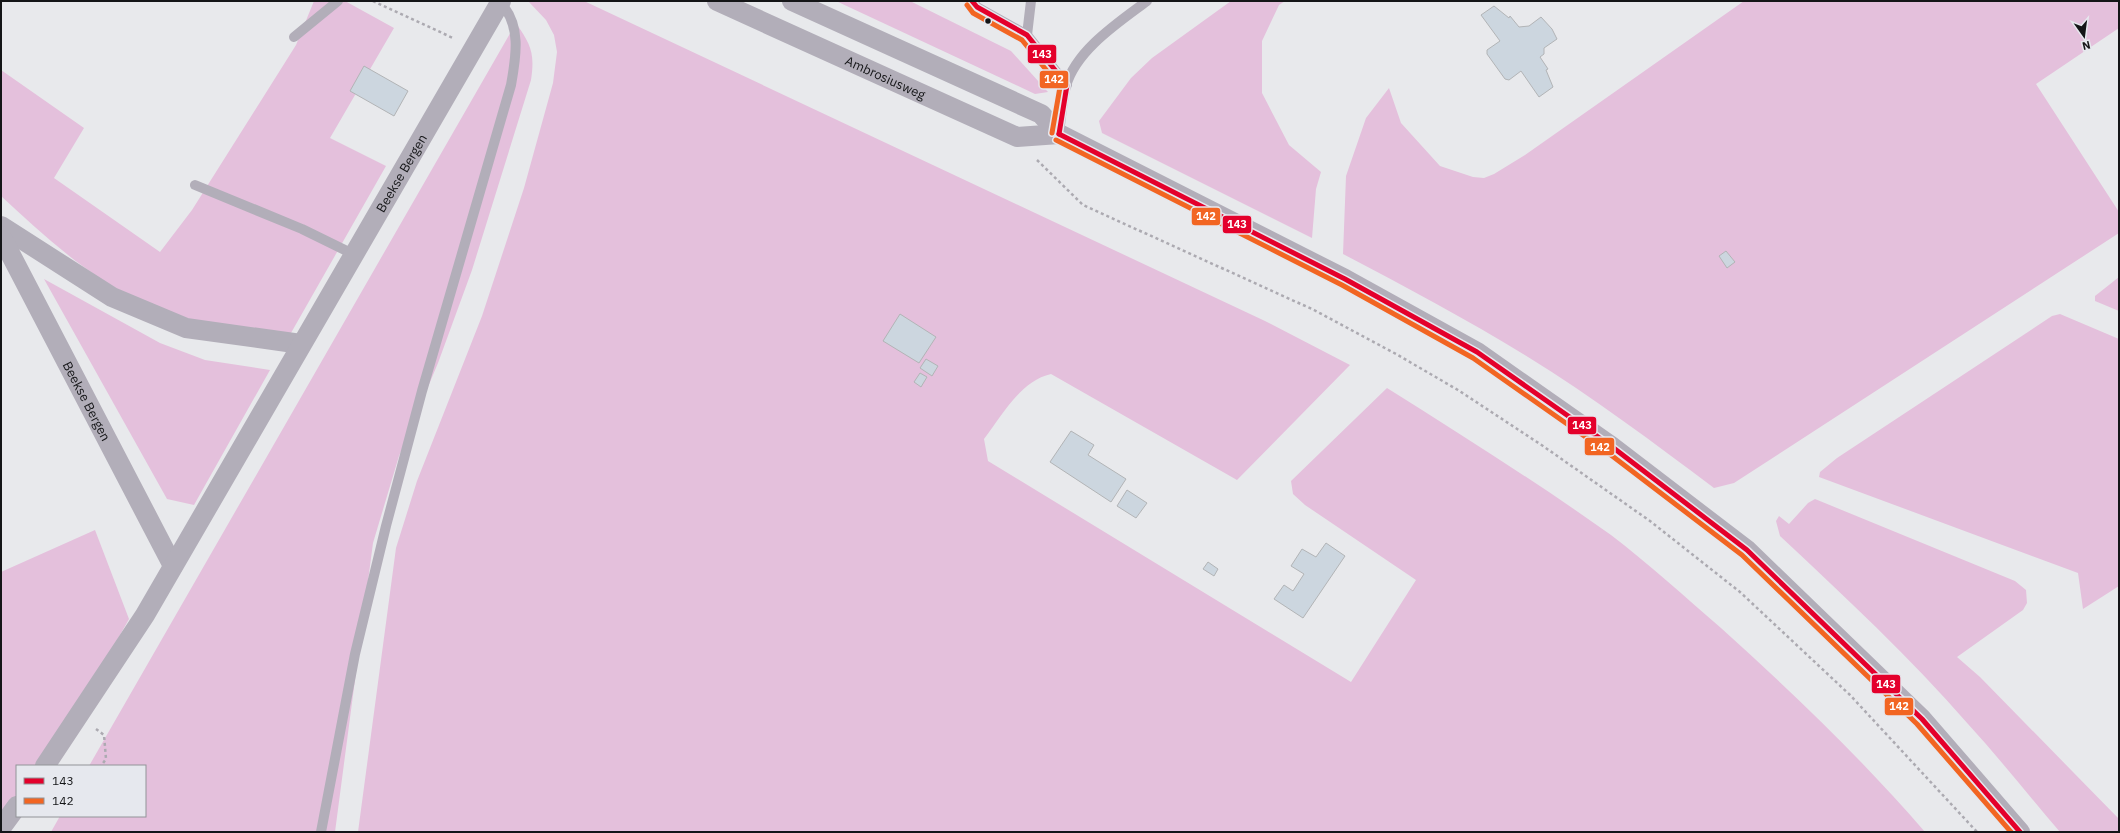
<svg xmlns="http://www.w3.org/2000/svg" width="2120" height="833" viewBox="0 0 2120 833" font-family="'IBM Plex Sans',sans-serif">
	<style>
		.green { fill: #e4c0dc }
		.building { fill: #ccd6df; stroke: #b2b4b6 }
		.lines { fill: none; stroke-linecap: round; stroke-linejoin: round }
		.path { stroke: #acaab1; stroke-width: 2.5; stroke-dasharray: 3 3; stroke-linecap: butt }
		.lane { stroke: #b2aeb9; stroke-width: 10 }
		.street { stroke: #b2aeb9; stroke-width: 20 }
		.bus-1-casing { stroke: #e6e8ee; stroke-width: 8 }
		.bus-2-casing { stroke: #e6e8ee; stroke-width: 8 }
		.bus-1 { stroke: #e4002b; stroke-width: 5 }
		.bus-2 { stroke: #f26522; stroke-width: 5 }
		.bus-dot { fill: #141517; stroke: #e6e8ee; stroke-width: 1.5 }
		.labels { text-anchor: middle; stroke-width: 3.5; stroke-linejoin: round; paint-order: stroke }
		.street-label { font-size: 13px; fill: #141517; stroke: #e6e8ee }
		.line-badge { stroke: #e6e8ee; stroke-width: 1.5 }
		.badge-label { font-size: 11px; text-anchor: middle; font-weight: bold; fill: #fff }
	</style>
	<rect width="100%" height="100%" fill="#e8e9ec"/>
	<!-- green -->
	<g class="green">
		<path d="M 314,1 L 345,1 L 394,28 L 330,138 L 386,166 L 287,340 C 236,330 183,322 136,299 C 85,274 42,234 1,196 L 1,70 L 84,128 L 54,178 L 160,252 L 192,210 L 296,45 Z"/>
		<path d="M 528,1 L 584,1 L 1265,321 L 1350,365 L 1237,480 L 1051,374 C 1020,381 1002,416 984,439 L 988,461 L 1351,682 L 1416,580 L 1305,505 L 1293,494 L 1291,481 L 1387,388 C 1463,436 1538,483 1611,535 C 1649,564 1685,597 1721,628 C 1793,693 1862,759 1925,832 L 358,832 L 396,548 L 417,481 L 482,316 L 524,188 L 553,83 L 557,52 L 554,35 L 546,20 Z"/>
		<path d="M 836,1 L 910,1 L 1011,51 L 1048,92 L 1035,94 Z"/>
		<path d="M 1231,1 L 1285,1 L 1279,5 L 1262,41 L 1262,93 L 1289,145 L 1321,172 L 1316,189 L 1312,238 L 1102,133 L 1099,121 L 1131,78 L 1152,58 Z"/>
		<path d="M 1744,1 L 2119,1 L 2119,28 L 2036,84 L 2119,212 L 2119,233 L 1734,483 L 1714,488 C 1654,443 1593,397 1528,357 C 1468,320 1406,287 1343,254 L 1346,176 L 1366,118 L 1389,88 L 1401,123 L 1440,166 L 1473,177 L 1484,178 L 1494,174 L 1525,155 Z"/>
		<path d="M 516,23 C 531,45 535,53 531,80 L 472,270 L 438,363 L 399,456 L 373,543 L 335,832 L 51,832 L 60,816 L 145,816 L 145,766 L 89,766 Z"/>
		<path d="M 2119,277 L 2119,311 L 2095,301 L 2095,296 Z"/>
		<path d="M 44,279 L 160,343 L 205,360 L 270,370 L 194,505 L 167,499 Z"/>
		<path d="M 2060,314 L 2119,339 L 2119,586 L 2083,609 L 2078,573 L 1819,477 L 1820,472 L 1837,458 L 2052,316 Z"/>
		<path d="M 1815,499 L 2015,581 L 2026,590 L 2027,603 L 2023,610 L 1957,657 L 1980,677 L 2119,819 L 2119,832 L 2060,832 C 2029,796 2000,759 1968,724 C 1910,657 1845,597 1780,536 L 1776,521 L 1779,516 L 1789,524 L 1808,503 Z"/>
		<path d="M 95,530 L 129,619 L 72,720 L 40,766 L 17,766 L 17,797 L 1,814 L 1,572 Z"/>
	</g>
	<!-- building -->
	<g class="building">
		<path d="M 1494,6 L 1509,18 L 1510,16 L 1519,27 L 1529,26 L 1541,17 L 1552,29 L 1557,39 L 1544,48 L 1544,54 L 1540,57 L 1548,69 L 1546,70 L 1553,87 L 1539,97 L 1521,71 L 1509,80 L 1505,79 L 1487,54 L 1487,50 L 1500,41 L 1481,15 Z"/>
		<path d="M 364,66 L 408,91 L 394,116 L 350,91 Z"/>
		<path d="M 1726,251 L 1735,262 L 1727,268 L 1719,256 Z"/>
		<path d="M 900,314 L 936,337 L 919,363 L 883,341 Z"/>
		<path d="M 926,359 L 938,366 L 932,376 L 920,368 Z"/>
		<path d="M 920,373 L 927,377 L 921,387 L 914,382 Z"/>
		<path d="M 1071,431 L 1094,445 L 1088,455 L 1126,479 L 1111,502 L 1050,462 Z"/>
		<path d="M 1127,490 L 1147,503 L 1136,518 L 1117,506 Z"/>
		<path d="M 1326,543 L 1345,556 L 1303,618 L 1274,599 L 1284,585 L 1293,591 L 1304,574 L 1291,566 L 1302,549 L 1316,557 Z"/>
		<path d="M 1208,562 L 1218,569 L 1214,576 L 1203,569 Z"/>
	</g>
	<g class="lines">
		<!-- path -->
		<g class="path">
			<path d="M 373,1 L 453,38"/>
			<path d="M 1037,160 L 1083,205 L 1314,310 L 1396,354 L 1458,390 L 1543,446 L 1650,521 L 1740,592 L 1850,695 L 1977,832"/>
			<path d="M 96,729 L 104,735 L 106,759 L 101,766"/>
		</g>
		<!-- lane -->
		<g class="lane">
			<path d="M 972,1 L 977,7 L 1027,35 L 1067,85"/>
			<path d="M 1027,35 L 1031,1"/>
			<path d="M 294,37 L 338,1"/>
			<path d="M 1059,134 C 1061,118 1062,101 1066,86 C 1076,50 1119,22 1147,1"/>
			<path d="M 195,185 L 302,229 L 353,254"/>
			<path d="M 321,832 L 355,654 L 386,526 L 422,391 L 511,85 C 516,57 522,25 500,2"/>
		</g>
		<!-- street -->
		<g class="street">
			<path id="s1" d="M 717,1 L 1017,137 L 1059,134"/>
			<path d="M 792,1 L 1041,114 L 1059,134 L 1345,279 L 1477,352 L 1611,446 L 1747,550 L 1922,719 L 2020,832"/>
			<path d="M 1,226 L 112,297 L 186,328 L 301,344"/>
			<path id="s2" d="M 1,236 L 173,566"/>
			<path id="s3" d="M 45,766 L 145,615 L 501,1"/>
			<path d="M 1,828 L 17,806"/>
		</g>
		<!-- bus-1 casing -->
		<g class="bus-1-casing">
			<g id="bus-1">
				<path d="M 972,1 L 977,7 L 1027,35 L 1067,85 L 1059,134"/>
				<path d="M 1059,134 L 1345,279 L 1477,352 L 1611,446 L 1747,550 L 1922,719 L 2020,832"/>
			</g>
		</g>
		<!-- bus-2 casing -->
		<g class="bus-2-casing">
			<g id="bus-2">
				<path d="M 967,5 L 973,13 L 1022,40 L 1060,87 L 1052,133"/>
				<path d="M 1056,140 L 1342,285 L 1473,358 L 1607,452 L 1742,555 L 1917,724 L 2011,832"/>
			</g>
		</g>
		<!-- bus-1 -->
		<use href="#bus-1" class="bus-1"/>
		<!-- bus-2 -->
		<use href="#bus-2" class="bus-2"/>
	</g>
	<!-- markers -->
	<circle class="bus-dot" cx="988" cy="21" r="3.5"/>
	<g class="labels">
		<!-- street labels -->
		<g class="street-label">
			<text dy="5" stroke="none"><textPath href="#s1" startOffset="185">Ambrosiusweg</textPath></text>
			<text dy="5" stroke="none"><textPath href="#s3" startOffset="692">Beekse Bergen</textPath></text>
			<text dy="5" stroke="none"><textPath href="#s2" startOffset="186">Beekse Bergen</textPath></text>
		</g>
	</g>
	<g class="line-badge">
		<rect x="1027" y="44" width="30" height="20" rx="4" fill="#e4002b"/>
		<rect x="1039" y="70" width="30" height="19" rx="4" fill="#f26522"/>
		<rect x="1191" y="207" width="30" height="19" rx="4" fill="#f26522"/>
		<rect x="1222" y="215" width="30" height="19" rx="4" fill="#e4002b"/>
		<rect x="1567" y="416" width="30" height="19" rx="4" fill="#e4002b"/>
		<rect x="1584" y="437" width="31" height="19" rx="4" fill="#f26522"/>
		<rect x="1871" y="674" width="30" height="20" rx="4" fill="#e4002b"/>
		<rect x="1884" y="697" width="30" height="19" rx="4" fill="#f26522"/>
	</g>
	<g class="badge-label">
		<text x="1042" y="58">143</text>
		<text x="1054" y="83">142</text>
		<text x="1206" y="220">142</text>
		<text x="1237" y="228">143</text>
		<text x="1582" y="429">143</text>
		<text x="1600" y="451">142</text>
		<text x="1886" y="688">143</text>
		<text x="1899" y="710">142</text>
	</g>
	<!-- border -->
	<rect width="2120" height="833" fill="none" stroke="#141517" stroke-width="4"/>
	<!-- legend -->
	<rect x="16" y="765" width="130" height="52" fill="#e6e8ee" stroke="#929498"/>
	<rect x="24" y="778" width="20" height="6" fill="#e4002b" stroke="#929498"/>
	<text x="52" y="785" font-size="12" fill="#141517">143</text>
	<rect x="24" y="798" width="20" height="6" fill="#f26522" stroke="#929498"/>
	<text x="52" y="805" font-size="12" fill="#141517">142</text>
	<!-- north arrow -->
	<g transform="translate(2084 36) rotate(166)" stroke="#e6e8ee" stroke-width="3" paint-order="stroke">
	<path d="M0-3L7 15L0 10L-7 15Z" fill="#141517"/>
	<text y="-6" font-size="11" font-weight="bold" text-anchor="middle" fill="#141517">N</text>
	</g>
</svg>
